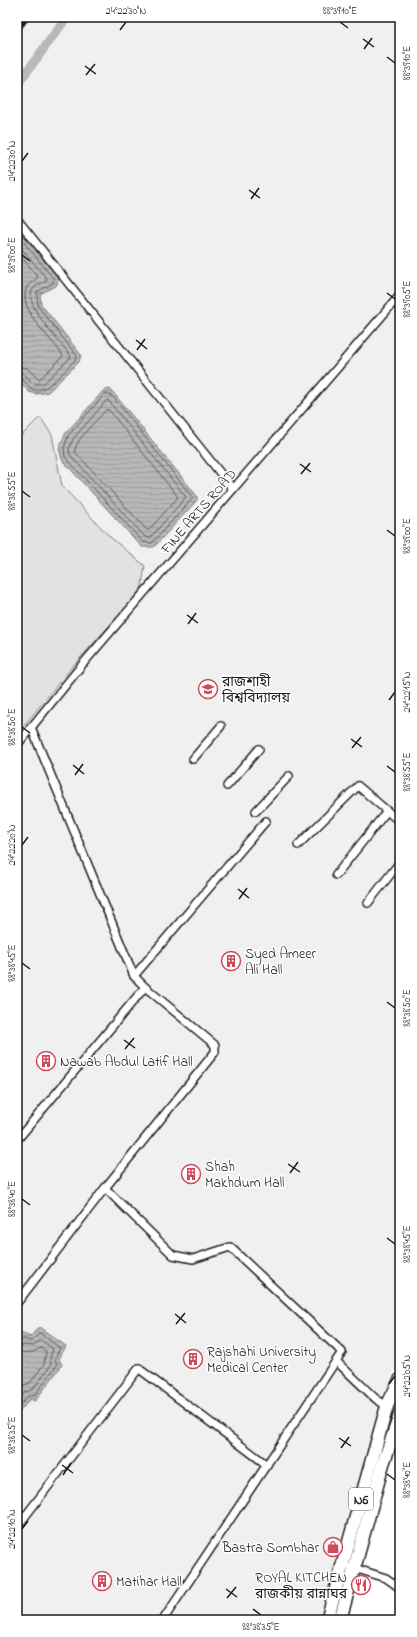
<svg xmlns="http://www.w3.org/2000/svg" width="417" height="1637" viewBox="0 0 417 1637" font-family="'Indie Flower','Noto Sans Bengali',sans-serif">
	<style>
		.built { fill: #f0f0f0 }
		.green { fill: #e2e2e2; stroke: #7f7f7f }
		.water { fill: url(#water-rules); stroke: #7a7a7a }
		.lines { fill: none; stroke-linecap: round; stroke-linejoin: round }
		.shore { stroke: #5a5a5a; stroke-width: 1 }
		.canal { stroke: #b8b8b8; stroke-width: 9 }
		.minor-casing { stroke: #1c1c1c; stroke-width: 10 }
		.trunk-casing { stroke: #1c1c1c; stroke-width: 15 }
		.minor { stroke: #fff; stroke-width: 7 }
		.trunk { stroke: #fff; stroke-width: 12 }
		.rail-casing { stroke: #1c1c1c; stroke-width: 4 }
		.rail { stroke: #fff; stroke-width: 2.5; stroke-dasharray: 8; stroke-linecap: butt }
		.ticks { fill: none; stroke: #1c1c1c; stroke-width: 1.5 }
		.labels { text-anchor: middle; stroke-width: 3; stroke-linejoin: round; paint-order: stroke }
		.shield { fill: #fff; stroke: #606060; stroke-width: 1 }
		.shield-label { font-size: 13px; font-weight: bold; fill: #1c1c1c }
		.street-label { font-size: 14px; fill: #1c1c1c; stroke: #fff }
		.poi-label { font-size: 14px; fill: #1c1c1c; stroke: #fff; text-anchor: start }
		.neatline { fill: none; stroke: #1c1c1c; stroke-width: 1.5 }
		.ticks-label { font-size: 10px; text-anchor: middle; fill: #1c1c1c }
	</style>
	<defs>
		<pattern id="water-rules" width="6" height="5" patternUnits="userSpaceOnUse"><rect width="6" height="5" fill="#b8b8b8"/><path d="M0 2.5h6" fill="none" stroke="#9e9e9e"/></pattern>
	</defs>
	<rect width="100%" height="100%" fill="#fff"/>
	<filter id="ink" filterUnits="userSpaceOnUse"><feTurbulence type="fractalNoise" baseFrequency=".025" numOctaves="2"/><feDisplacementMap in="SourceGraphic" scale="8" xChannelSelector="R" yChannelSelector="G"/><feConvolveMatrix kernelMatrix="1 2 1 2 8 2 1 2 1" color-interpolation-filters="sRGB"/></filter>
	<g filter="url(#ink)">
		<!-- built -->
		<path class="built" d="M 17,17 L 400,17 L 400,1360 L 381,1401 L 320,1620 L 17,1620 Z"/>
		<!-- green -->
		<path class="green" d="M 40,417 L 52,435 L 62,486 L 110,537 L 145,566 L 141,591 L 71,668 L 17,734 L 17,440 Z"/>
		<!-- water -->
		<g class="water">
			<path d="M 19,233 L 24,236 L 59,279 L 56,286 L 40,294 L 41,304 L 81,355 L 79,362 L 48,392 L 37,394 L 29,392 L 17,379 L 17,235 Z"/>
			<path d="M 110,389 L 116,396 L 197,496 L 197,500 L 154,547 L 142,547 L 62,460 L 59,448 L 65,434 L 104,390 Z"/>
			<path d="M 17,393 L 23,406 L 17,419 Z"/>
			<path d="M 39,1327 L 66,1346 L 59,1359 L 62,1365 L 35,1401 L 30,1399 L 17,1415 L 17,1340 L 22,1333 L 30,1337 Z"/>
		</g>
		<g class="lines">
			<!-- shore -->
			<g class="shore">
				<path d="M 17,238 L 22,240 L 54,279 L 53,283 L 37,292 L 38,306 L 77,356 L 75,360 C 66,369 45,396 32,389 C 26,385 24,378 17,377"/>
				<path d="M 17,243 L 47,279 L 46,281 C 42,283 36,285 33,289 C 21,305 63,343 71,357 L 43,384 L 34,384 L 24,374 L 17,372"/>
				<path d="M 17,251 L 38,277 C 35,281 30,282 27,287 C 16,310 53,339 63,356 L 41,378 L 38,379 L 27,368 L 17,366"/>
				<path d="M 105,394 L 108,394 L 114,398 L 193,498 L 152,543 L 143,542 L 65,457 L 64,448 L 68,436 Z"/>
				<path d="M 108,400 L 186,497 L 150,538 L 145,537 L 70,455 L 69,449 L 73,439 L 106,401 Z"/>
				<path d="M 106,410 L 109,410 L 178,497 L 149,530 L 147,530 L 75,452 C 74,441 98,419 106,410 Z"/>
				<path d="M 17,1342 L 24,1339 L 31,1341 L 40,1333 L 60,1348 L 55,1358 L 57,1365 L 35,1395 L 28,1396 L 17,1409"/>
				<path d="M 17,1347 L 25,1345 L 33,1346 L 41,1340 L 53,1349 L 50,1358 L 51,1365 L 33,1389 L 25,1392 L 17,1401"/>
				<path d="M 17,1353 L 33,1352 L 41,1348 L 46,1351 L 44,1364 L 30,1383 L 22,1386 L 17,1391"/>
			</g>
			<!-- canal -->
			<path class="canal" d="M 17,85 L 67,17"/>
			<!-- minor casing -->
			<g class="minor-casing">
				<g id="minor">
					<path d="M 17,219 L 233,489"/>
					<path d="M 31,727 L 134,976"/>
					<path d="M 17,745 L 81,666 L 400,295"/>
					<path d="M 193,759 L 221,726"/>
					<path d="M 227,786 L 259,749"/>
					<path d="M 256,811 L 289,776"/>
					<path d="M 298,845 L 358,786 L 400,822"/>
					<path d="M 336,875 L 387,811"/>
					<path d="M 368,903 L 400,862"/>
					<path d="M 17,1140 L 145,987 L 134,976 L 266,821"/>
					<path d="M 105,1188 L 173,1255 L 193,1259 L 230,1247 L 342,1352 L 336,1361"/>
					<path d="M 17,1303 L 105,1188 L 215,1052 L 215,1045 L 145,987"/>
					<path d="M 142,1371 L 267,1465"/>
					<path d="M 17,1527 L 139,1368"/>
					<path d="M 351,1567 L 386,1578 L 400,1588"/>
					<path d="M 163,1620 L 336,1361 L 376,1399 L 387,1406"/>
				</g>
			</g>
			<!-- trunk casing -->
			<g class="trunk-casing">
				<g id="trunk">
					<path d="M 327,1620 L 387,1406 L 400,1380"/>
					<path d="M 340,1620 L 383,1464 L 400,1415"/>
				</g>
			</g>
			<!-- minor -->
			<use href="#minor" class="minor"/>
			<!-- trunk -->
			<use href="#trunk" class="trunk"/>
			<!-- rail casing -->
			<g class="rail-casing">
				<path id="rail" d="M 17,32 L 28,17"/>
			</g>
			<!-- rail -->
			<use href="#rail" class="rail"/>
		</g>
	</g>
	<!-- ticks -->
	<path class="ticks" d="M 340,22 L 348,28M 120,30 L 126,22M 363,39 L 374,47M 364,49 L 372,38M 387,57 L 395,63M 85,66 L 96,74M 86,75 L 95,64M 22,161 L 28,153M 249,190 L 260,198M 251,199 L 259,188M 22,255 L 30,261M 387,293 L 395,299M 136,340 L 147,349M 137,350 L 145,339M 300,464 L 311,472M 301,474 L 310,463M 22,491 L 30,497M 387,530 L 395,536M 187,615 L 198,623M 188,624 L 196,613M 389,700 L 395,692M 22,727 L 30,733M 351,739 L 362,747M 352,748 L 361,737M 73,765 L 84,774M 387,766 L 395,772M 75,775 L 83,764M 22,845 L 28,837M 238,889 L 249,898M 239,899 L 247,888M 22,963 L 30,969M 387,1002 L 395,1008M 124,1040 L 135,1048M 125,1049 L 134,1038M 288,1164 L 300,1172M 290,1173 L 298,1162M 22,1199 L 30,1205M 387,1238 L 395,1244M 175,1314 L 186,1323M 176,1324 L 185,1313M 389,1384 L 395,1376M 22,1435 L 30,1441M 339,1438 L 351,1446M 341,1448 L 349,1437M 62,1465 L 73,1473M 387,1474 L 395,1480M 63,1475 L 71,1463M 22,1529 L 28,1521M 226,1589 L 237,1597M 227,1598 L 236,1587M 253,1609 L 261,1615"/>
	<!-- icons -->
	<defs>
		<g id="university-ring" transform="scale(1)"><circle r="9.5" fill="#fff" stroke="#d1495b" stroke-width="1.5"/><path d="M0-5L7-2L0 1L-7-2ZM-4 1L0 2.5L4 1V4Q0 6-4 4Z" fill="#d1495b"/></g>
		<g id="building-ring" transform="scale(1)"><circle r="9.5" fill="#fff" stroke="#d1495b" stroke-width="1.5"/><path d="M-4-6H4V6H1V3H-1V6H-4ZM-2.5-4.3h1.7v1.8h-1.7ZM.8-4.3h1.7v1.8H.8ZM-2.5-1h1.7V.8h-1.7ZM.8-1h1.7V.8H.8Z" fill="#d1495b"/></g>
		<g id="shop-ring" transform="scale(1)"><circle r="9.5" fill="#fff" stroke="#d1495b" stroke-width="1.5"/><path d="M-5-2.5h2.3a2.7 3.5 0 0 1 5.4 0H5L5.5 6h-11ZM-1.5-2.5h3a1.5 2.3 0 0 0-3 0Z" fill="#d1495b"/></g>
		<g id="restaurant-ring" transform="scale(1)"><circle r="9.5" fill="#fff" stroke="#d1495b" stroke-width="1.5"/><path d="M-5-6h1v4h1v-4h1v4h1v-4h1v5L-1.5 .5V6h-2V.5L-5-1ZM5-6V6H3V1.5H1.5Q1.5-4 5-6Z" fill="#d1495b"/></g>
	</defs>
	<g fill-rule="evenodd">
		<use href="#university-ring" x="208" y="689"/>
		<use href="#building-ring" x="231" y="961"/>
		<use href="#building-ring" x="46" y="1061"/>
		<use href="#building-ring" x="191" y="1174"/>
		<use href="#building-ring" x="193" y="1359"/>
		<use href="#shop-ring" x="333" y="1547"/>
		<use href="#building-ring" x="102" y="1581"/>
		<use href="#restaurant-ring" x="361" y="1585"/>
	</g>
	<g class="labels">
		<!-- shield labels -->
		<rect class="shield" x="349" y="1488" width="24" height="22" rx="3"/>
		<g class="shield-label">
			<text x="361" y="1504">N6</text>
		</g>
		<!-- street labels -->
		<g class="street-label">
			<text transform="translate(198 511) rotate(-49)" y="5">FINE ARTS ROAD</text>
		</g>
		<!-- poi labels -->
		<g class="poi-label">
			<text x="222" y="686">রাজশাহী<tspan x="222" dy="16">বিশ্ববিদ্যালয়</tspan></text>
			<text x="245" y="958">Syed Ameer<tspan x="245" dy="16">Ali Hall</tspan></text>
			<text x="60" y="1066">Nawab Abdul Latif Hall</text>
			<text x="205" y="1171">Shah<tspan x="205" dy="16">Makhdum Hall</tspan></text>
			<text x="207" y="1356">Rajshahi University<tspan x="207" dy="16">Medical Center</tspan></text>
			<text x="319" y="1552" text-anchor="end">Bastra Sombhar</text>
			<text x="347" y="1582" text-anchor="end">ROYAL KITCHEN<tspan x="347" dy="16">রাজকীয় রান্নাঘর</tspan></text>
			<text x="116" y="1586">Matihar Hall</text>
		</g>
	</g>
	<!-- margin -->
	<rect width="417" height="1637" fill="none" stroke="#fff" stroke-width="44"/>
	<rect x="22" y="22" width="373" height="1593" class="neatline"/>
	<g class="ticks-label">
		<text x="126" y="14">24°22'30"N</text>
		<text x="340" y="14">88°39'10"E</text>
		<text transform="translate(406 63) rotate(-90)" y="4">88°39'10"E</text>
		<text transform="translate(11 161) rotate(-90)" y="4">24°22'30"N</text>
		<text transform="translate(11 255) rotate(-90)" y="4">88°39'00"E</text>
		<text transform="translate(406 299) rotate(-90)" y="4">88°39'05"E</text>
		<text transform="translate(11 491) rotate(-90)" y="4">88°38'55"E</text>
		<text transform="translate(406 536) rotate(-90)" y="4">88°39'00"E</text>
		<text transform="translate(406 692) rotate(-90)" y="4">24°22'15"N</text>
		<text transform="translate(11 727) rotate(-90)" y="4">88°38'50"E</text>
		<text transform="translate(406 772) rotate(-90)" y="4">88°38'55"E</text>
		<text transform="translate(11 845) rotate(-90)" y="4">24°22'20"N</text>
		<text transform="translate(11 963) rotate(-90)" y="4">88°38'45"E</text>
		<text transform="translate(406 1008) rotate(-90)" y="4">88°38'50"E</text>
		<text transform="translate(11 1199) rotate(-90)" y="4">88°38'40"E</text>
		<text transform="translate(406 1244) rotate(-90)" y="4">88°38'45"E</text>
		<text transform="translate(406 1376) rotate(-90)" y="4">24°22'05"N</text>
		<text transform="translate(11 1435) rotate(-90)" y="4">88°38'35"E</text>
		<text transform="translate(406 1480) rotate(-90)" y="4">88°38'40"E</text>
		<text transform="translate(11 1529) rotate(-90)" y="4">24°22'10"N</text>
		<text x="261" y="1630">88°38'35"E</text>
	</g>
</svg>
